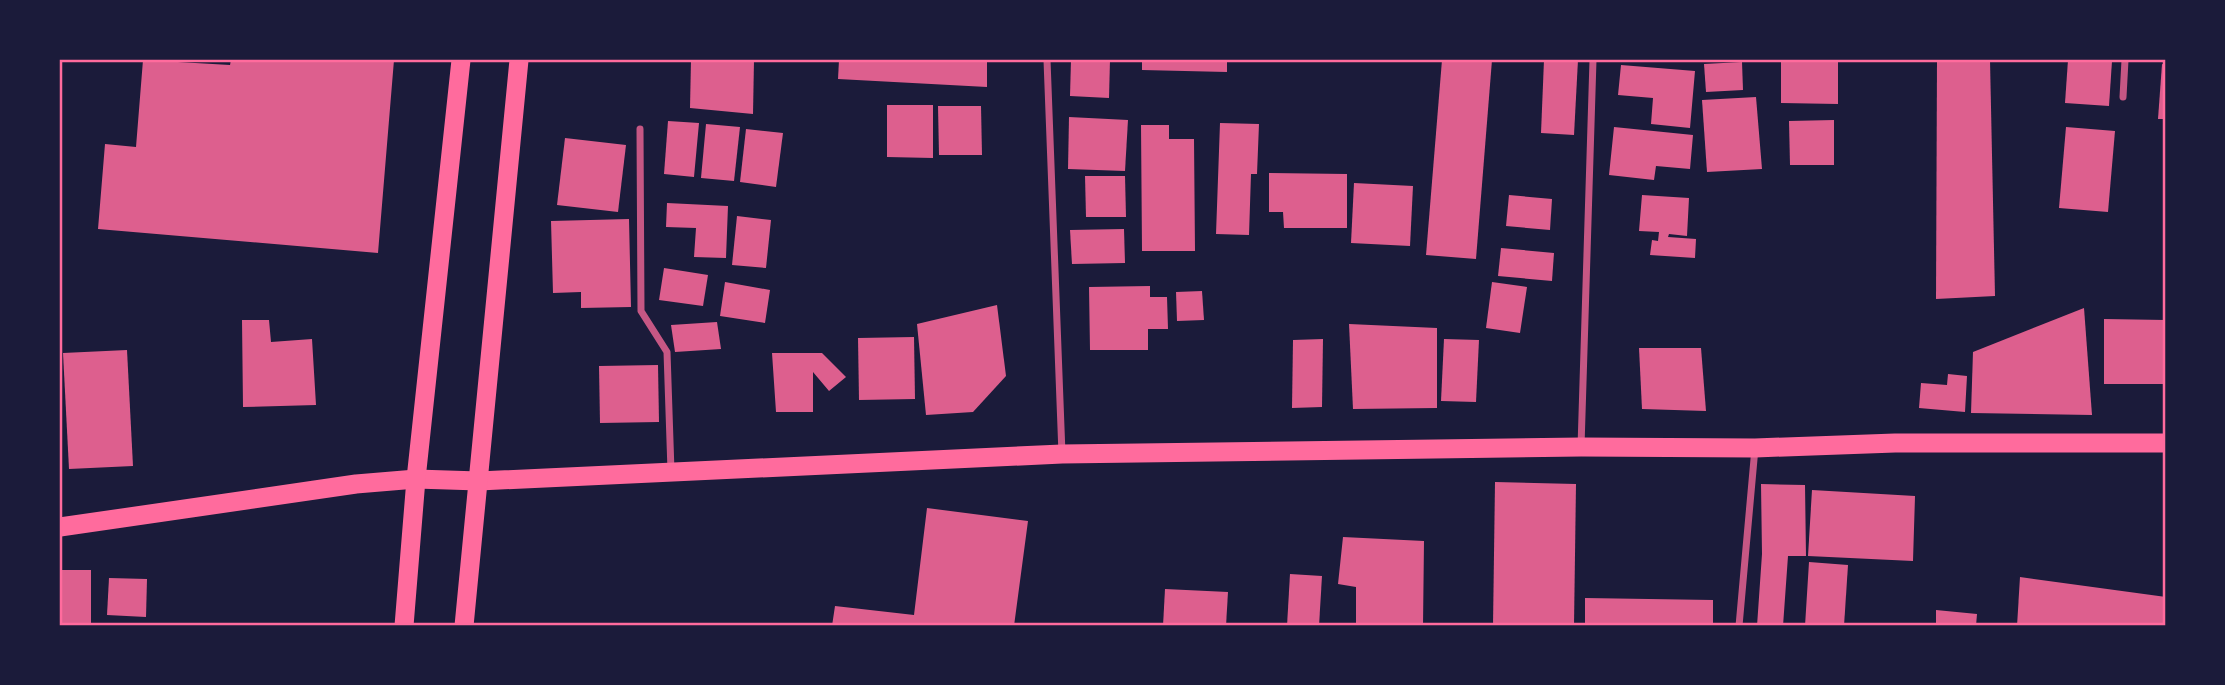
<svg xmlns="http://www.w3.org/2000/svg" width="2225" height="685" viewBox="0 0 2225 685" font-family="Figtree,sans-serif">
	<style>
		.building { fill: #dd5f8e }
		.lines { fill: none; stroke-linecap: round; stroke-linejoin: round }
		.minor { stroke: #c65784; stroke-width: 7 }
		.trunk { stroke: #ff6b9d; stroke-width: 19 }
		.neatline { fill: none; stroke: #ff6b9d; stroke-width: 2.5 }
	</style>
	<rect width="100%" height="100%" fill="#1b1b3a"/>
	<!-- building -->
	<g class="building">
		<path d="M 143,60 L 230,65 L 231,60 L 394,60 L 378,253 L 98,229 L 105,144 L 136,147 Z"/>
		<path d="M 691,60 L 754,60 L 753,114 L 690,108 Z"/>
		<path d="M 839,60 L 987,60 L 987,87 L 838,79 Z"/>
		<path d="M 1071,60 L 1110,60 L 1109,98 L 1070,96 Z"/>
		<path d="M 1142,60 L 1227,60 L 1227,72 L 1142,70 Z"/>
		<path d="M 1442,60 L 1492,60 L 1476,259 L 1426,255 Z"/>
		<path d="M 1544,60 L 1578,60 L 1574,135 L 1541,133 Z"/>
		<path d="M 1781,60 L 1838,60 L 1838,104 L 1781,103 Z"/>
		<path d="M 1937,60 L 1990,60 L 1995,296 L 1936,299 Z"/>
		<path d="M 2068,60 L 2112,61 L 2109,106 L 2065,103 Z"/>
		<path d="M 1742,62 L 1743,90 L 1706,92 L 1704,64 Z"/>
		<path d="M 2162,64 L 2166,65 L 2166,119 L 2158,119 Z"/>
		<path d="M 1621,65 L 1695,71 L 1690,128 L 1651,124 L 1653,98 L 1618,95 Z"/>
		<path d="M 1756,97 L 1762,169 L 1707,172 L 1702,100 Z"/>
		<path d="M 887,105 L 933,105 L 933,158 L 887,157 Z"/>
		<path d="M 938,106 L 981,106 L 982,155 L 939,155 Z"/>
		<path d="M 1069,117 L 1128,120 L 1125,171 L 1068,169 Z"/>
		<path d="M 1834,120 L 1834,165 L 1790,165 L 1789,121 Z"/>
		<path d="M 668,121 L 699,123 L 694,177 L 664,174 Z"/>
		<path d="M 1220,123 L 1259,124 L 1257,174 L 1251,174 L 1249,235 L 1216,234 Z"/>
		<path d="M 706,124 L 740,127 L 734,181 L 701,178 Z"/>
		<path d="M 1141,125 L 1169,125 L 1169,139 L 1194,139 L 1195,251 L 1142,251 Z"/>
		<path d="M 1614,127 L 1693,135 L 1690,169 L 1656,166 L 1654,180 L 1609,175 Z"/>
		<path d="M 2066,127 L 2115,131 L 2108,212 L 2059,208 Z"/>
		<path d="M 746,129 L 783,133 L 776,187 L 740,182 Z"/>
		<path d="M 565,138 L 626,145 L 618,212 L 557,205 Z"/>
		<path d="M 1269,173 L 1347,174 L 1347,228 L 1284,228 L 1283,212 L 1269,212 Z"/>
		<path d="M 1085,176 L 1125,176 L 1126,217 L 1086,217 Z"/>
		<path d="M 1354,183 L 1413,186 L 1410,246 L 1351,243 Z"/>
		<path d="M 1509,195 L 1552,199 L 1550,230 L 1506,226 Z"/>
		<path d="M 1642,195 L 1689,198 L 1687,236 L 1669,234 L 1668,237 L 1696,239 L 1695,258 L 1650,255 L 1652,240 L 1658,241 L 1659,232 L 1639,231 Z"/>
		<path d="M 667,203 L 728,206 L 726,258 L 694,257 L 696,228 L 666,227 Z"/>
		<path d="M 737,216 L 771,220 L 766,268 L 732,265 Z"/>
		<path d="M 629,219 L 631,307 L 581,308 L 581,292 L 553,293 L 551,221 Z"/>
		<path d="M 1124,229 L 1125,263 L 1072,264 L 1070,230 Z"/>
		<path d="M 1501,248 L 1554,253 L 1552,281 L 1498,276 Z"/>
		<path d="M 664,268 L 708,275 L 703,306 L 659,300 Z"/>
		<path d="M 725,282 L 770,290 L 765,323 L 720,316 Z"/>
		<path d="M 1492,282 L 1527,287 L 1520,333 L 1486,328 Z"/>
		<path d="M 1150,286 L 1150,297 L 1167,297 L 1168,329 L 1148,329 L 1148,350 L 1090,350 L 1089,287 Z"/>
		<path d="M 1202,291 L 1204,320 L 1177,321 L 1176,292 Z"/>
		<path d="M 997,305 L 1006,376 L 973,412 L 926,415 L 917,324 Z"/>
		<path d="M 2084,308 L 2092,415 L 1971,413 L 1973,352 Z"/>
		<path d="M 2104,319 L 2166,320 L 2166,384 L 2104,384 Z"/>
		<path d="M 242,320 L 269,320 L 271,342 L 312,339 L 316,405 L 243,407 Z"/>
		<path d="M 717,322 L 721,349 L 675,352 L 671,325 Z"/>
		<path d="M 1349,324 L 1437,328 L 1437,408 L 1353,409 Z"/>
		<path d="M 914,337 L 915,399 L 859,400 L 858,338 Z"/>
		<path d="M 1323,339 L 1322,407 L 1292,408 L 1293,340 Z"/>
		<path d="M 1444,339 L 1479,340 L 1476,402 L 1441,401 Z"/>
		<path d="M 1639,348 L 1701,348 L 1706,411 L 1642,409 Z"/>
		<path d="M 127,350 L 133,466 L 69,469 L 63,353 Z"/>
		<path d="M 772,353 L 822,353 L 846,377 L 829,391 L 813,372 L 813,412 L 776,412 Z"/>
		<path d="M 658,365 L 659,422 L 600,423 L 599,366 Z"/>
		<path d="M 1948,374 L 1967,376 L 1965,412 L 1919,408 L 1921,383 L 1947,385 Z"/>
		<path d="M 1495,482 L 1576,484 L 1574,626 L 1493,626 Z"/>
		<path d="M 1761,484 L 1805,485 L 1806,556 L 1788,556 L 1783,626 L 1757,626 L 1762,554 Z"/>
		<path d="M 1812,490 L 1915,496 L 1913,561 L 1808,556 Z"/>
		<path d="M 927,508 L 1028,521 L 1014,626 L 832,626 L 835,606 L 914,615 Z"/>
		<path d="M 1343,537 L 1424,541 L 1423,626 L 1356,626 L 1356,587 L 1338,584 Z"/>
		<path d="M 1809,562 L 1848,565 L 1844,626 L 1805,626 Z"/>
		<rect x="60" y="570" width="31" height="56"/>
		<path d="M 1290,574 L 1322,576 L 1319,626 L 1287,626 Z"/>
		<path d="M 2020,577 L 2166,597 L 2166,626 L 2017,626 Z"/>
		<path d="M 109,578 L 147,579 L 146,617 L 107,615 Z"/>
		<path d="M 1165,589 L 1228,592 L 1226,626 L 1163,626 Z"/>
		<path d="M 1585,598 L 1713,600 L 1713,626 L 1585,626 Z"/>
		<path d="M 1936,610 L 1977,614 L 1976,626 L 1936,626 Z"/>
	</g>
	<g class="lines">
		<!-- minor -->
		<g class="minor">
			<path d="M 1047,60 L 1062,454"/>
			<path d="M 2123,97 L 2125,60"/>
			<path d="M 640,129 L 641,311 L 667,352 L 671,471"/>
			<path d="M 1581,447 L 1593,60"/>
			<path d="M 1739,626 L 1755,448"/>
		</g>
		<!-- trunk -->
		<g class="trunk">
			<path d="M 60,527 L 356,484 L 416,479 L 479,481 L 1062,454 L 1581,447 L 1755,448 L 1895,443 L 2166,443"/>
			<path d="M 404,626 L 416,479 L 461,60"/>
			<path d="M 464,626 L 519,60"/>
		</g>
	</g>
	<!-- border -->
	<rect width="2225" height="685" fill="none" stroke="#1b1b3a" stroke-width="122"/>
	<rect x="61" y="61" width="2103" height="563" class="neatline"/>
</svg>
